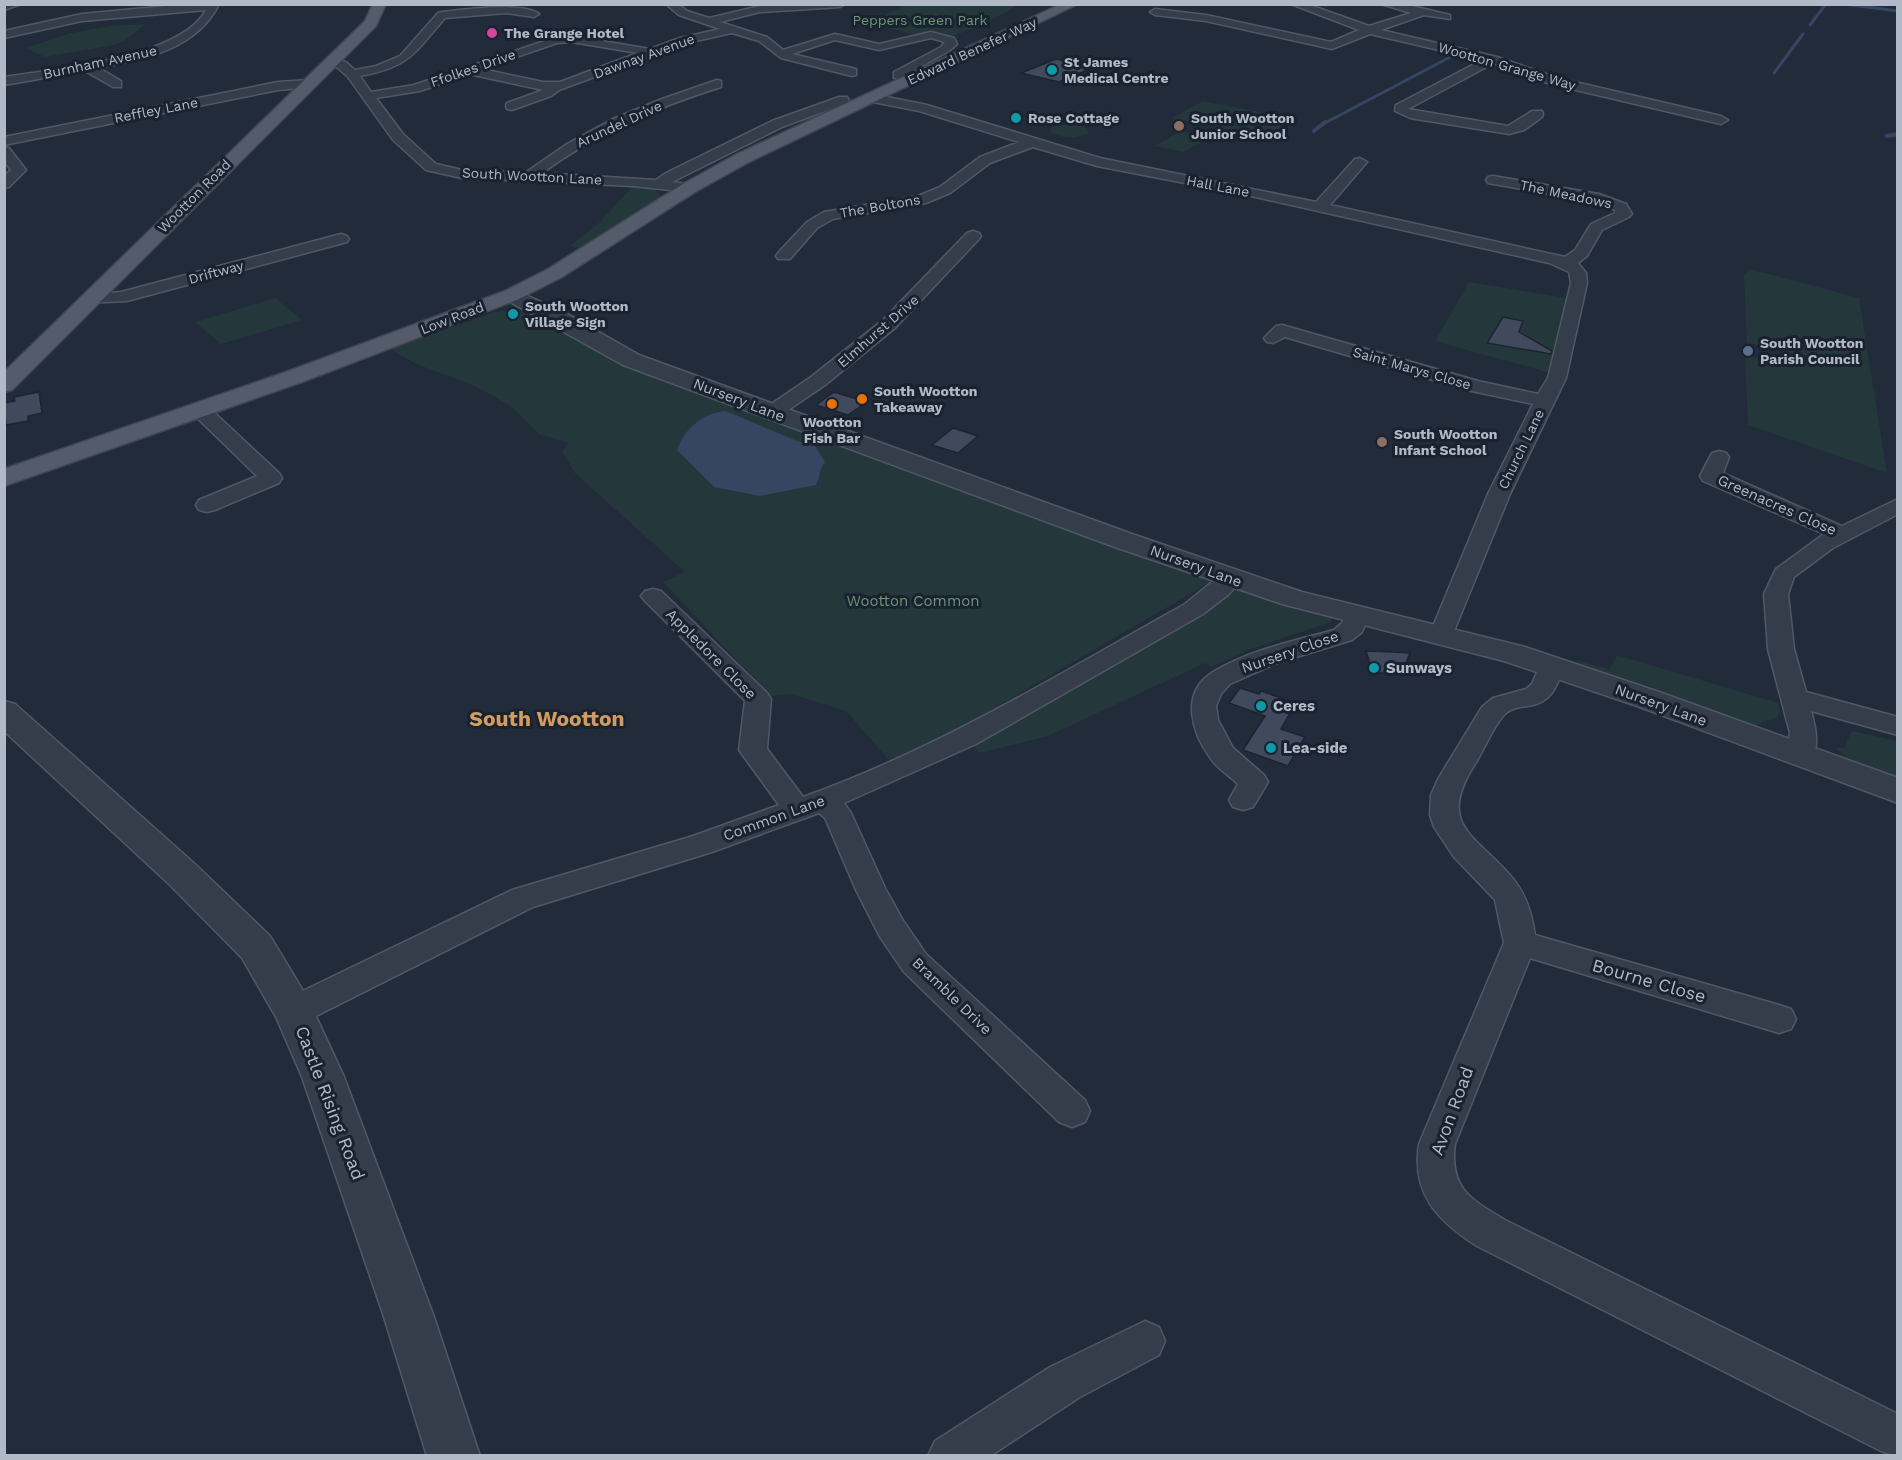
<svg xmlns="http://www.w3.org/2000/svg" width="1902" height="1460" viewBox="0 0 1902 1460" font-family="'Work Sans',sans-serif">
	<style>
		.green { fill: #24373b }
		.water { fill: #364561 }
		.lines { fill: none; stroke-linecap: round; stroke-linejoin: round }
		.stream-far1 { stroke: #364561; stroke-width: 3 }
		.stream { stroke: #364561; stroke-width: 4 }
		.building { fill: #414a5c; stroke: #1d2431; stroke-width: 1.5 }
		.minor-casing { stroke: #515865; stroke-width: 3 }
		.tertiary-casing { stroke: #515865; stroke-width: 3 }
		.primary-casing { stroke: #3f4653; stroke-width: 3 }
		.minor { fill: #363d4a; fill-rule: evenodd }
		.tertiary { fill: #363d4a; fill-rule: evenodd }
		.primary { fill: #545c6b; fill-rule: evenodd }
		.hotel-dot { fill: #d1479c; stroke: #1b222f; stroke-width: 2 }
		.culture-dot { fill: #0f9aa8; stroke: #1b222f; stroke-width: 2 }
		.education-dot { fill: #8d6e63; stroke: #1b222f; stroke-width: 2 }
		.service-dot { fill: #5c6f8a; stroke: #1b222f; stroke-width: 2 }
		.food-dot { fill: #e8710a; stroke: #1b222f; stroke-width: 2 }
		.labels { text-anchor: middle; stroke-width: 6; stroke-linejoin: round; paint-order: stroke }
		.far-park-label { font-size: 14px; fill: #699777; stroke: #1b222f }
		.far-poi-label { font-size: 14px; font-weight: bold; fill: #b1b8c6; stroke: #1b222f; text-anchor: start }
		.far-street-label { font-size: 14px; fill: #b1b8c6; stroke: #1b222f }
		.street-label { font-size: 15px; fill: #b1b8c6; stroke: #1b222f }
		.park-label { font-size: 15px; fill: #699777; stroke: #1b222f }
		.poi-label { font-size: 15px; font-weight: bold; fill: #b1b8c6; stroke: #1b222f; text-anchor: start }
		.near-street-label { font-size: 18px; fill: #b1b8c6; stroke: #1b222f }
		.district-label { font-size: 21px; font-weight: bold; fill: #d29b61; stroke: #1b222f }
	</style>
	<rect width="100%" height="100%" fill="#222b3a"/>
	<!-- green -->
	<g class="green">
		<path d="M 907,5 L 1018,5 L 988,22 L 951,37 L 940,33 L 921,36 L 867,23 Z"/>
		<path d="M 146,24 L 124,41 L 114,45 L 45,57 L 26,48 L 71,33 L 110,26 Z"/>
		<path d="M 1203,101 L 1295,119 L 1266,138 L 1172,118 Z"/>
		<path d="M 1067,124 L 1085,127 L 1089,133 C 1077,139 1061,139 1050,132 L 1052,127 Z"/>
		<path d="M 1181,131 L 1210,137 L 1184,152 L 1154,146 Z"/>
		<path d="M 634,185 L 655,190 L 659,193 L 660,197 L 580,248 L 570,246 L 599,223 Z"/>
		<path d="M 1750,269 L 1859,298 L 1887,473 L 1748,425 L 1745,357 L 1767,358 L 1767,355 L 1785,358 L 1784,349 L 1747,343 L 1744,275 Z"/>
		<path d="M 1469,282 L 1567,298 L 1550,373 L 1435,341 Z"/>
		<path d="M 275,298 L 302,320 L 221,344 L 195,322 Z"/>
		<path d="M 512,310 L 528,311 L 697,391 L 699,395 L 707,394 L 1213,577 L 1212,581 L 955,731 L 890,761 L 846,711 L 791,694 L 771,696 L 663,582 L 685,572 L 575,473 L 562,451 L 569,443 L 539,434 L 509,405 L 475,386 L 416,364 L 391,349 L 494,312 Z"/>
		<path d="M 1244,588 L 1334,616 L 1331,622 L 1248,650 L 1211,667 L 1205,663 L 1048,736 L 979,753 L 971,743 L 1221,596 L 1235,589 Z"/>
		<path d="M 1617,655 L 1778,703 L 1780,711 L 1778,717 L 1755,725 L 1660,694 L 1661,691 L 1642,684 L 1640,687 L 1578,663 L 1578,661 L 1610,669 Z"/>
		<path d="M 1852,731 L 1897,741 L 1897,777 C 1876,770 1849,765 1835,747 L 1844,748 Z"/>
	</g>
	<!-- water -->
	<path class="water" d="M 726,411 L 797,441 L 815,446 L 825,462 C 819,470 820,477 816,485 L 760,496 L 714,487 L 677,450 C 685,428 703,413 726,411 Z"/>
	<g class="lines">
		<!-- stream-far1 -->
		<g class="stream-far1">
			<path d="M 1843,4 L 1898,11"/>
			<path d="M 1810,25 L 1826,4"/>
			<path d="M 1774,73 L 1803,34"/>
			<path d="M 1323,124 L 1456,54"/>
		</g>
		<!-- stream -->
		<g class="stream">
			<path d="M 1314,131 L 1325,122"/>
			<path d="M 1887,136 L 1898,134"/>
		</g>
	</g>
	<!-- building -->
	<g class="building">
		<path d="M 1056,59 L 1094,67 L 1059,82 L 1021,73 Z"/>
		<path d="M 1503,317 L 1523,321 L 1519,332 L 1552,351 L 1551,354 L 1487,343 Z"/>
		<path d="M 39,392 L 42,413 L 28,416 L 28,421 L 6,425 L 4,403 L 15,401 L 14,397 Z"/>
		<path d="M 834,392 L 867,402 L 848,415 L 816,405 Z"/>
		<path d="M 953,428 L 978,436 L 958,453 L 932,445 Z"/>
		<path d="M 1366,651 L 1393,652 L 1410,653 L 1402,673 L 1373,673 Z"/>
		<path d="M 1240,688 L 1259,694 L 1261,691 L 1284,699 L 1282,702 L 1286,704 L 1283,708 L 1291,711 L 1281,729 L 1305,737 L 1288,766 L 1243,750 L 1265,716 L 1229,703 Z"/>
	</g>
	<g class="lines">
		<!-- minor casing -->
		<g class="minor-casing">
			<g id="minor">
				<path d="M 4,4 L 21,4 L 4,10 Z"/>
				<path d="M 188,4 L 219,4 C 197,49 143,60 99,68 L 121,81 L 121,87 L 113,87 L 85,71 L 4,85 L 4,77 C 54,69 181,58 206,10 L 82,21 L 4,38 L 4,31 L 82,14 Z"/>
				<path d="M 666,4 L 678,4 L 687,11 L 709,18 L 760,6 L 845,4 L 840,7 L 760,12 L 720,22 L 767,37 L 783,50 L 835,34 L 879,44 L 931,32 L 954,38 L 957,44 L 949,51 L 898,79 L 894,78 L 894,72 L 941,47 L 945,42 L 931,38 L 879,50 L 835,40 L 792,54 L 856,69 L 856,75 L 852,76 L 781,58 L 759,41 L 732,33 L 687,43 L 559,90 L 551,96 L 512,110 L 507,109 L 506,106 L 507,103 L 543,90 L 469,74 L 420,91 L 376,98 L 403,134 L 436,164 L 462,170 L 525,173 L 567,144 L 613,119 L 662,99 L 717,80 L 721,81 L 721,87 C 657,107 597,133 542,173 L 656,180 L 666,173 L 772,121 L 839,97 L 847,97 L 849,100 L 847,103 L 782,127 L 672,182 L 694,185 L 696,188 L 689,192 L 633,186 L 462,178 L 426,170 L 393,140 L 348,77 L 338,68 L 325,63 L 331,59 L 346,62 L 355,70 L 376,66 L 400,56 L 438,13 L 442,12 C 464,10 523,1 539,14 L 534,17 L 506,13 L 445,18 C 414,54 409,67 360,76 L 371,92 L 414,85 L 556,37 L 572,36 L 650,49 L 680,38 L 720,29 L 679,15 ZM 572,42 L 638,53 L 560,82 L 543,82 L 482,69 L 557,43 Z"/>
				<path d="M 1291,4 L 1307,4 L 1369,26 L 1411,13 L 1381,4 L 1403,4 L 1450,15 L 1450,19 L 1424,15 L 1381,30 L 1497,57 L 1558,78 L 1721,116 L 1728,120 L 1721,124 L 1550,84 L 1494,63 L 1408,109 L 1508,126 L 1532,111 L 1542,111 L 1543,114 L 1542,117 L 1524,130 L 1509,134 L 1410,118 L 1395,111 L 1396,105 L 1482,60 L 1370,34 L 1332,49 L 1206,21 L 1155,15 L 1150,12 L 1155,9 L 1206,15 L 1331,42 L 1359,30 Z"/>
				<path d="M 308,80 L 314,84 L 312,87 L 278,90 L 4,145 L 4,137 L 278,82 Z"/>
				<path d="M 872,94 L 927,105 L 1100,158 L 1316,202 L 1355,159 L 1360,158 L 1367,162 L 1330,205 L 1565,257 L 1575,250 L 1591,224 L 1615,213 L 1615,210 L 1595,202 L 1488,183 L 1486,180 L 1488,177 L 1493,176 L 1599,194 L 1626,204 L 1632,214 L 1629,217 L 1602,230 L 1587,256 L 1578,263 L 1586,273 L 1587,283 L 1566,378 L 1510,494 L 1450,641 L 1441,644 L 1432,641 L 1429,636 L 1488,494 L 1533,404 L 1467,390 L 1285,337 L 1273,343 L 1267,342 L 1264,338 L 1276,326 L 1282,325 L 1478,381 L 1538,394 L 1548,378 L 1571,283 L 1569,272 L 1549,263 L 1247,195 L 1097,166 L 1033,147 L 990,163 L 950,193 L 926,203 L 833,219 L 817,228 L 790,259 L 778,259 L 776,256 L 778,253 L 807,222 L 824,212 L 918,196 L 940,187 L 980,157 L 1019,142 L 919,111 L 868,101 L 866,98 Z"/>
				<path d="M 4,147 L 9,148 L 26,170 L 9,187 L 4,188 L 4,176 L 11,170 L 4,161 Z"/>
				<path d="M 973,231 L 979,233 L 981,236 L 979,239 L 895,328 L 825,385 L 778,417 L 764,417 L 761,413 L 764,409 L 811,377 L 883,320 L 967,233 Z"/>
				<path d="M 341,234 L 347,236 L 349,239 L 347,242 L 127,301 L 85,303 L 82,299 L 85,295 L 121,292 Z"/>
				<path d="M 199,403 L 206,405 L 279,473 L 282,478 L 279,483 L 215,510 L 207,512 L 199,510 L 196,505 L 199,500 L 257,476 L 192,413 L 189,409 L 192,405 Z"/>
				<path d="M 1719,451 L 1726,453 L 1729,457 L 1723,473 L 1842,526 L 1898,499 L 1898,514 L 1833,548 L 1794,577 L 1788,594 L 1794,649 L 1806,692 L 1898,717 L 1898,735 L 1811,711 C 1816,729 1820,746 1810,763 L 1800,765 L 1790,763 L 1786,756 L 1790,733 L 1768,649 L 1764,594 L 1776,569 L 1824,534 L 1703,481 L 1700,476 L 1712,453 Z"/>
				<path d="M 1231,571 L 1239,573 L 1243,578 L 1229,594 L 1203,614 L 976,744 L 844,803 L 851,813 L 886,890 L 902,919 L 926,954 L 1085,1100 L 1090,1111 L 1085,1122 L 1072,1127 L 1059,1122 L 904,972 L 880,937 L 856,890 L 825,818 L 819,813 L 712,852 L 533,907 L 306,1021 L 294,1025 L 282,1021 L 277,1011 L 282,1001 L 512,890 L 693,836 L 779,805 L 739,750 L 745,701 L 645,601 L 641,596 L 645,591 L 653,589 L 661,591 L 767,693 L 771,699 L 767,749 L 803,797 C 938,749 1061,673 1185,604 C 1197,595 1219,574 1231,571 Z"/>
				<path d="M 1357,609 L 1366,611 L 1369,616 L 1362,632 L 1352,640 L 1277,663 L 1230,684 L 1221,694 L 1216,706 L 1218,720 L 1233,748 L 1264,775 L 1268,782 L 1253,807 L 1243,810 L 1233,807 L 1229,800 L 1238,784 C 1230,776 1218,769 1211,759 C 1192,733 1179,693 1213,672 C 1249,650 1294,641 1334,630 L 1342,623 L 1348,611 Z"/>
				<path d="M 1551,658 L 1560,660 L 1564,666 C 1557,687 1551,703 1528,706 C 1520,707 1512,708 1506,713 C 1493,725 1485,749 1475,764 C 1434,828 1479,836 1514,880 C 1527,896 1532,915 1535,935 L 1779,1005 L 1791,1009 L 1796,1019 L 1791,1029 L 1779,1033 L 1530,958 L 1455,1144 C 1449,1188 1470,1199 1505,1220 L 1898,1414 L 1898,1456 L 1883,1452 L 1477,1246 C 1438,1221 1411,1194 1419,1144 L 1504,943 L 1495,900 L 1454,857 L 1434,827 L 1430,815 L 1431,795 L 1438,779 L 1482,707 L 1493,698 L 1526,689 L 1532,684 L 1542,660 Z"/>
				<path d="M 1145,1321 L 1159,1327 L 1165,1341 L 1159,1355 L 1080,1397 L 990,1456 L 928,1456 L 935,1441 L 1050,1367 Z"/>
			</g>
		</g>
		<!-- tertiary casing -->
		<g class="tertiary-casing">
			<g id="tertiary">
				<path d="M 512,289 L 562,311 L 639,355 L 1132,534 L 1302,592 L 1525,647 L 1659,692 L 1898,778 L 1898,803 L 1637,706 L 1504,661 L 1282,604 L 1112,546 L 623,365 L 505,299 L 502,295 L 505,291 Z"/>
				<path d="M 4,701 L 15,704 L 196,865 L 270,936 L 308,999 L 344,1077 L 434,1317 L 480,1456 L 427,1456 L 384,1317 L 302,1077 L 276,1017 L 242,958 L 170,885 L 4,731 Z"/>
			</g>
		</g>
		<!-- primary casing -->
		<g class="primary-casing">
			<g id="primary">
				<path d="M 373,4 L 386,4 L 376,26 L 12,390 L 4,392 L 4,372 L 365,21 Z"/>
				<path d="M 1061,4 L 1078,4 L 749,162 L 695,192 L 562,277 L 519,299 L 302,382 L 4,486 L 4,469 L 286,372 L 505,291 L 548,269 L 683,184 L 737,154 Z"/>
			</g>
		</g>
		<!-- minor -->
		<use href="#minor" class="minor"/>
		<!-- tertiary -->
		<use href="#tertiary" class="tertiary"/>
		<!-- primary -->
		<use href="#primary" class="primary"/>
	</g>
	<!-- markers -->
	<circle class="hotel-dot" cx="492" cy="33" r="6"/>
	<g class="culture-dot">
		<circle cx="1052" cy="70" r="6"/>
		<circle cx="1016" cy="118" r="6"/>
		<circle cx="513" cy="314" r="6"/>
		<circle cx="1374" cy="668" r="6"/>
		<circle cx="1261" cy="706" r="6"/>
		<circle cx="1271" cy="748" r="6"/>
	</g>
	<g class="education-dot">
		<circle cx="1179" cy="126" r="6"/>
		<circle cx="1382" cy="442" r="6"/>
	</g>
	<circle class="service-dot" cx="1748" cy="351" r="6"/>
	<g class="food-dot">
		<circle cx="862" cy="399" r="6"/>
		<circle cx="832" cy="404" r="6"/>
	</g>
	<g class="labels">
		<!-- far-park labels -->
		<g class="far-park-label">
			<text x="920" y="25">Peppers Green Park</text>
		</g>
		<!-- far-poi labels -->
		<g class="far-poi-label">
			<text x="504" y="38">The Grange Hotel</text>
			<text x="1064" y="67">St James<tspan x="1064" dy="16">Medical Centre</tspan></text>
			<text x="1028" y="123">Rose Cottage</text>
			<text x="1191" y="123">South Wootton<tspan x="1191" dy="16">Junior School</tspan></text>
			<text x="525" y="311">South Wootton<tspan x="525" dy="16">Village Sign</tspan></text>
			<text x="1760" y="348">South Wootton<tspan x="1760" dy="16">Parish Council</tspan></text>
			<text x="874" y="396">South Wootton<tspan x="874" dy="16">Takeaway</tspan></text>
			<text x="832" y="427" text-anchor="middle">Wootton<tspan x="832" dy="16">Fish Bar</tspan></text>
			<text x="1394" y="439">South Wootton<tspan x="1394" dy="16">Infant School</tspan></text>
		</g>
		<!-- far-street labels -->
		<g class="far-street-label">
			<text transform="translate(972 51) rotate(-25)" y="5">Edward Benefer Way</text>
			<text transform="translate(644 56) rotate(-20)" y="5">Dawnay Avenue</text>
			<text transform="translate(100 62) rotate(-12)" y="5">Burnham Avenue</text>
			<text transform="translate(1507 66) rotate(16)" y="5">Wootton Grange Way</text>
			<text transform="translate(473 68) rotate(-19)" y="5">Ffolkes Drive</text>
			<text transform="translate(156 110) rotate(-11)" y="5">Reffley Lane</text>
			<text transform="translate(619 124) rotate(-25)" y="5">Arundel Drive</text>
			<text transform="translate(532 176) rotate(3)" y="5">South Wootton Lane</text>
			<text transform="translate(1218 186) rotate(11)" y="5">Hall Lane</text>
			<text transform="translate(1566 194) rotate(12)" y="5">The Meadows</text>
			<text transform="translate(194 196) rotate(-45)" y="5">Wootton Road</text>
			<text transform="translate(880 206) rotate(-10)" y="5">The Boltons</text>
			<text transform="translate(216 272) rotate(-15)" y="5">Driftway</text>
			<text transform="translate(452 318) rotate(-21)" y="5">Low Road</text>
			<text transform="translate(878 331) rotate(-41)" y="5">Elmhurst Drive</text>
			<text transform="translate(1412 368) rotate(16)" y="5">Saint Marys Close</text>
			<text transform="translate(1521 449) rotate(-64)" y="5">Church Lane</text>
		</g>
		<!-- street labels -->
		<g class="street-label">
			<text transform="translate(739 400) rotate(21)" y="5">Nursery Lane</text>
			<text transform="translate(1777 505) rotate(24)" y="5">Greenacres Close</text>
			<text transform="translate(1196 566) rotate(20)" y="5">Nursery Lane</text>
			<text transform="translate(1290 652) rotate(-19)" y="5">Nursery Close</text>
			<text transform="translate(711 654) rotate(45)" y="5">Appledore Close</text>
			<text transform="translate(1661 705) rotate(20)" y="5">Nursery Lane</text>
			<text transform="translate(774 818) rotate(-20)" y="5">Common Lane</text>
			<text transform="translate(952 996) rotate(44)" y="5">Bramble Drive</text>
		</g>
		<!-- park labels -->
		<g class="park-label">
			<text x="913" y="606">Wootton Common</text>
		</g>
		<!-- poi labels -->
		<g class="poi-label">
			<text x="1386" y="673">Sunways</text>
			<text x="1273" y="711">Ceres</text>
			<text x="1283" y="753">Lea-side</text>
		</g>
		<!-- near-street labels -->
		<g class="near-street-label">
			<text transform="translate(1649 981) rotate(16)" y="6">Bourne Close</text>
			<text transform="translate(330 1103) rotate(69)" y="6">Castle Rising Road</text>
			<text transform="translate(1452 1111) rotate(-70)" y="6">Avon Road</text>
		</g>
		<!-- district labels -->
		<g class="district-label">
			<text x="547" y="726">South Wootton</text>
		</g>
	</g>
	<!-- border -->
	<rect width="1902" height="1460" fill="none" stroke="#b1b8c6" stroke-width="12"/>
</svg>
